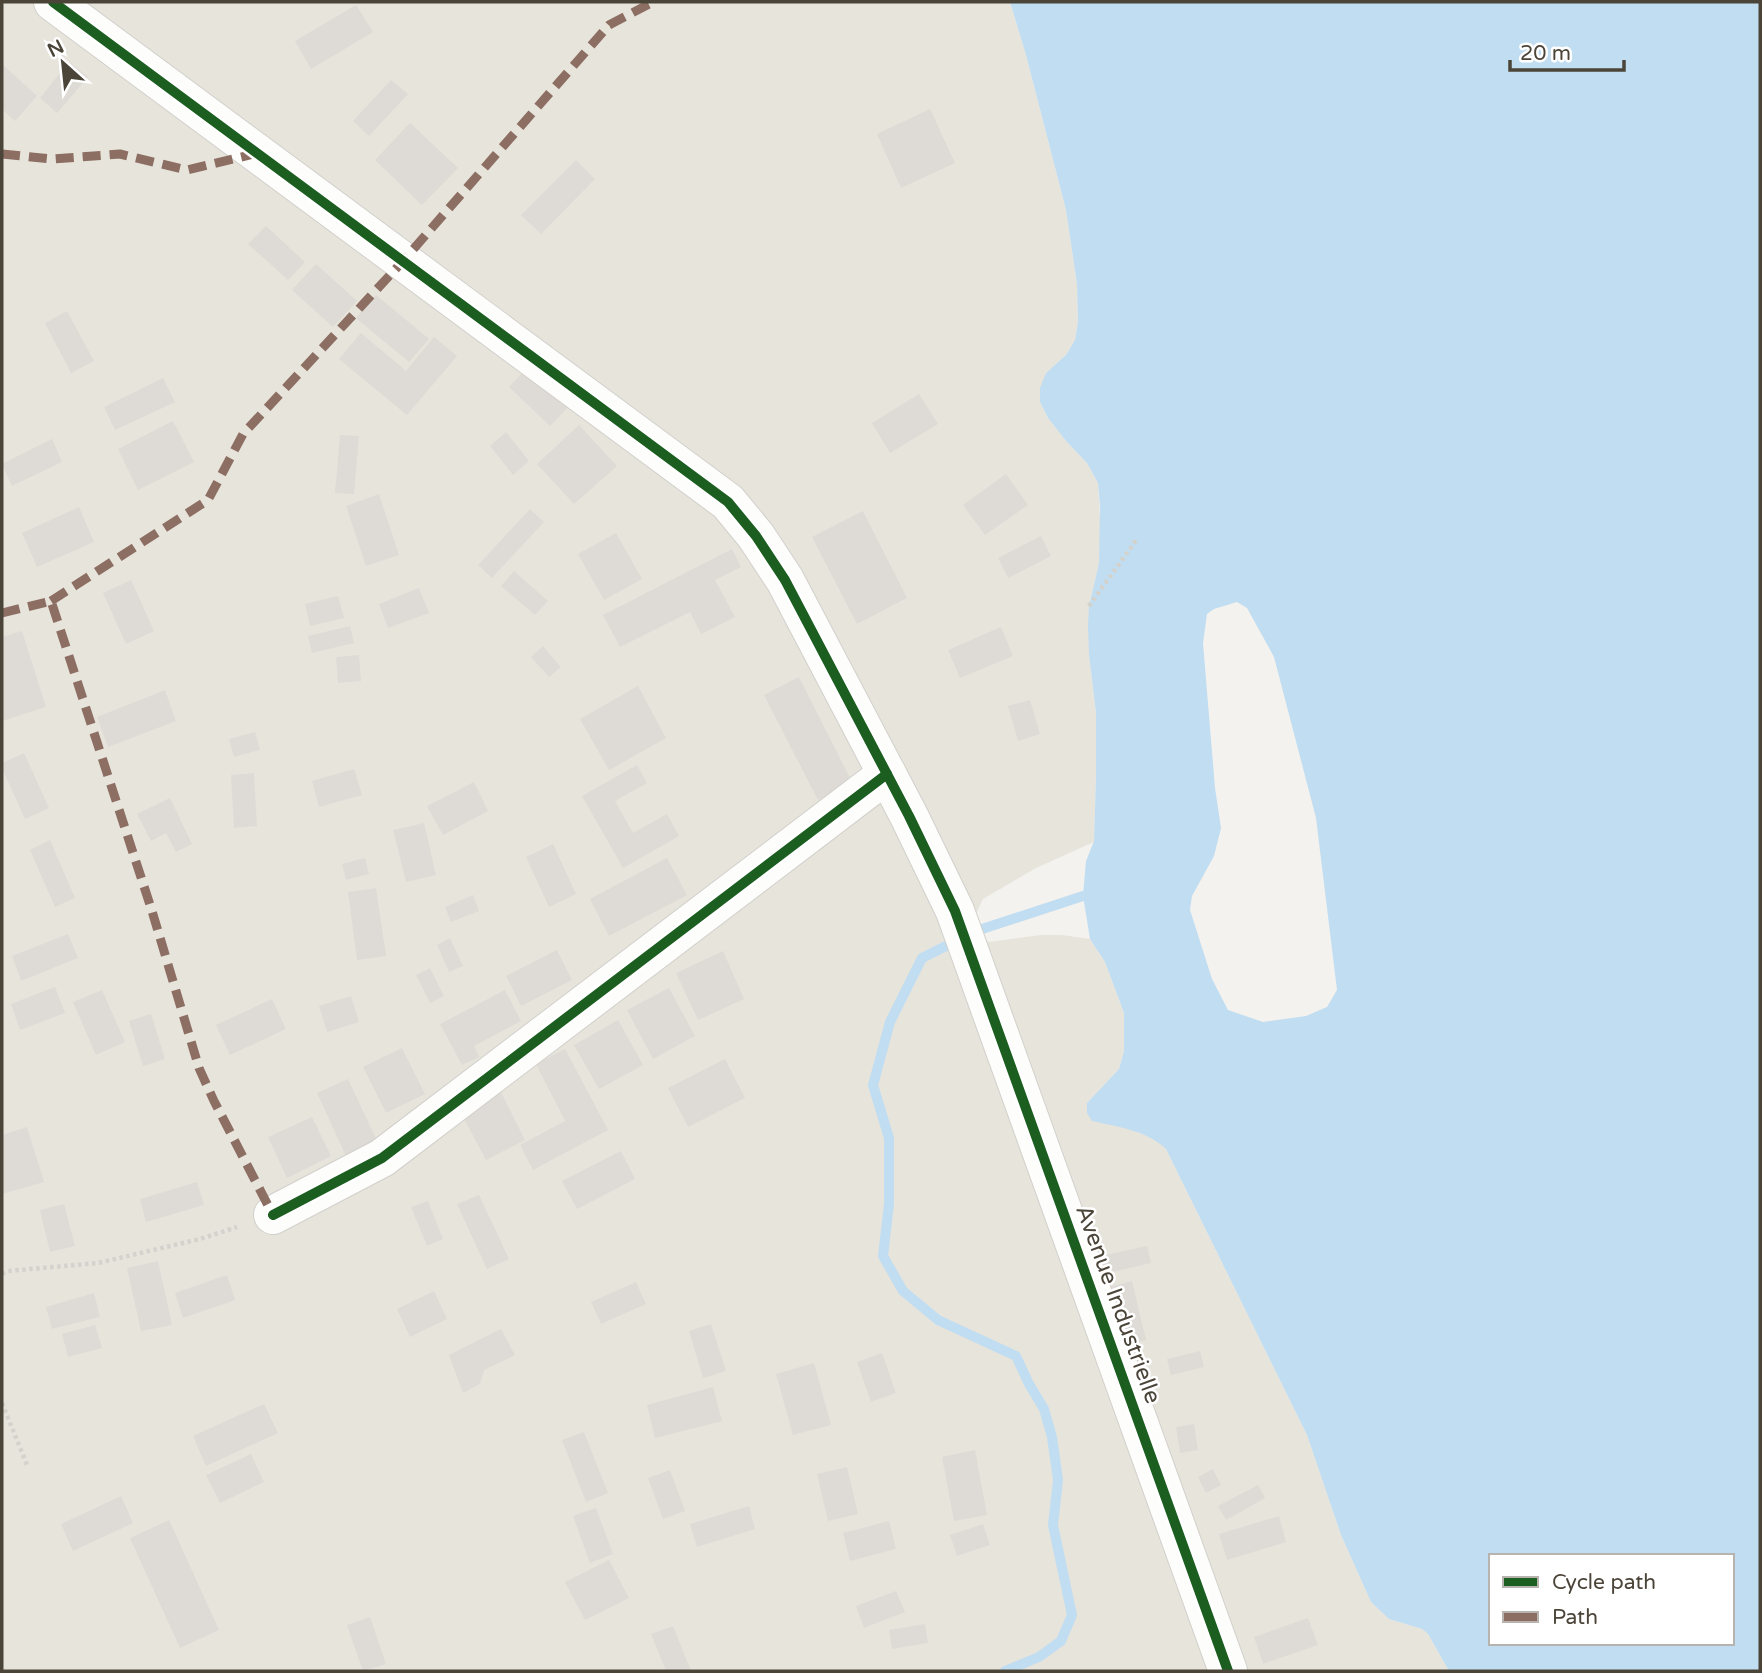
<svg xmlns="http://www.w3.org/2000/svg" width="1762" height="1673" viewBox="0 0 1762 1673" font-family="'Varela Round',sans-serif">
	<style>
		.residential { fill: #e7e4dc }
		.water { fill: #c0ddf1; fill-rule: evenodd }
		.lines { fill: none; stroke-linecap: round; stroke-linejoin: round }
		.stream { stroke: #c0ddf1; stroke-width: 10 }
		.building { fill: #dedbd6 }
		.minor-casing { stroke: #d2d0cb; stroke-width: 40 }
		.path { stroke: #d3d2cc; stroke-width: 4.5; stroke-dasharray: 3.5 3.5; stroke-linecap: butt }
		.minor { stroke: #fdfdfc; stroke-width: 38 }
		.quiet { stroke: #8d6e63; stroke-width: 9; stroke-dasharray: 18 9; stroke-linecap: butt }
		.cycleway-casing { stroke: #fff; stroke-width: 15 }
		.cycleway { stroke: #1b5e20; stroke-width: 10 }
		.labels { text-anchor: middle; stroke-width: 5; stroke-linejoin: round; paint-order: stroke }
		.street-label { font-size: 23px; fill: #4b4439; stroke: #fff }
	</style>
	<rect width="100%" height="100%" fill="#f4f2ee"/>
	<!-- residential -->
	<path class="residential" d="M 2,2 L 1010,2 L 1026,55 L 1066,210 L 1077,284 L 1078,322 L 1075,340 L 1066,355 L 1046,373 L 1040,402 L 1048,418 L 1066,441 L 1087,463 L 1098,483 L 1101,535 L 1099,563 L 1089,606 L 1089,655 L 1096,713 L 1096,776 L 1094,842 L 1036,868 L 983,899 L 970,927 L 989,942 L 1041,935 L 1062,935 L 1090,939 L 1105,962 L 1124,1013 L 1124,1051 L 1119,1069 L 1087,1103 L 1130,1129 L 1156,1139 L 1166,1149 L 1307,1435 L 1341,1535 L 1371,1602 L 1389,1619 L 1422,1629 L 1428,1634 L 1449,1671 L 2,1671 Z"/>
	<!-- water -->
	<path class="water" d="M 1010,2 L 1760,2 L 1760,1671 L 1449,1671 L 1428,1634 L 1422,1629 L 1389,1619 L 1371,1602 L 1341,1535 L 1307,1435 L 1166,1149 C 1146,1130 1118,1127 1092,1121 L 1087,1113 L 1087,1103 L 1119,1069 L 1124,1051 L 1124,1013 L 1105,962 L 1090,939 L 1083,896 L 1086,861 L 1094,841 L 1096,776 L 1096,713 L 1089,655 L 1088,626 L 1089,606 L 1099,563 L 1100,507 L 1098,483 L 1087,463 L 1066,441 L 1048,418 L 1040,402 L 1040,388 L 1046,373 L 1066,355 L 1075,340 L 1078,322 L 1077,284 L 1066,210 L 1026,55 ZM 1237,602 L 1247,608 L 1274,657 L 1316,818 L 1337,990 L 1327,1007 L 1306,1016 L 1263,1022 L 1228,1010 L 1212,979 L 1190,910 L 1192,896 L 1214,856 L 1221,828 L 1215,788 L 1203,643 L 1207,614 L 1214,609 ZM 1491,1556 L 1732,1556 L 1732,1643 L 1491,1643 Z"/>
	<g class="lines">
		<!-- stream -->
		<path class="stream" d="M 1005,1671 L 1039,1657 L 1061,1641 L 1072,1615 L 1053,1525 L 1058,1480 L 1052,1437 L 1044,1409 L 1029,1384 L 1016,1356 L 938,1320 L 903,1291 L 883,1256 L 889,1204 L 889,1138 L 873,1085 L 890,1022 L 922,958 L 976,931 L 1083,896"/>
	</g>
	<!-- building -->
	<g class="building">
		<path d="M 356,5 L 373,32 L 311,69 L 295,41 Z"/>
		<path d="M 69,62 L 88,77 L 57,113 L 40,98 Z"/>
		<path d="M 2,64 L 37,96 L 15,121 L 2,109 Z"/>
		<path d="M 391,80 L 408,94 L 369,136 L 353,121 Z"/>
		<path d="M 930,109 L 955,163 L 901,188 L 877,134 Z"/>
		<path d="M 410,123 L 458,168 L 422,205 L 375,160 Z"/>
		<path d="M 576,160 L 595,179 L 541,234 L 521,215 Z"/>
		<path d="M 266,226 L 305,262 L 288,280 L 248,244 Z"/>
		<path d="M 316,264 L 357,301 L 333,327 L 292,290 Z"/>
		<path d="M 376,295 L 429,339 L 409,362 L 356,318 Z"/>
		<path d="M 67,311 L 94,361 L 71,373 L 45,323 Z"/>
		<path d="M 361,333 L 406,371 L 434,337 L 457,356 L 407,415 L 339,359 Z"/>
		<path d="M 527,368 L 569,406 L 550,426 L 509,387 Z"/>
		<path d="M 163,378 L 175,402 L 115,430 L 104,407 Z"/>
		<path d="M 919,394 L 938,424 L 890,453 L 872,423 Z"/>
		<path d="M 173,421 L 194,462 L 138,490 L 118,449 Z"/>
		<path d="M 579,425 L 617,466 L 574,504 L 537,464 Z"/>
		<path d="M 506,432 L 529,461 L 513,475 L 490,446 Z"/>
		<path d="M 340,435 L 359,436 L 354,494 L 335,493 Z"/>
		<path d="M 52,439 L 62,462 L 12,486 L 2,464 Z"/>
		<path d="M 1006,474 L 1028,505 L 985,535 L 963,505 Z"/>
		<path d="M 379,494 L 399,555 L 366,566 L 346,506 Z"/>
		<path d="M 79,507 L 94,542 L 37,567 L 22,533 Z"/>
		<path d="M 530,509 L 544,522 L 492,578 L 478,565 Z"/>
		<path d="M 863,511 L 907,598 L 857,624 L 812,537 Z"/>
		<path d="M 616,533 L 642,579 L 604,600 L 578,554 Z"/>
		<path d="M 1041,536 L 1051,556 L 1008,578 L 998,558 Z"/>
		<path d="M 732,549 L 741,567 L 715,580 L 735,617 L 701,634 L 690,612 L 620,647 L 603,615 Z"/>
		<path d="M 514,571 L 548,601 L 535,615 L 501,586 Z"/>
		<path d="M 131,580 L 154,631 L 126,644 L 103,593 Z"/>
		<path d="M 419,588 L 429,613 L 388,628 L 379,604 Z"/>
		<path d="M 338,596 L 344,618 L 310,626 L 305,604 Z"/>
		<path d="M 350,626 L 354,643 L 312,653 L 308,636 Z"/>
		<path d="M 1001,627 L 1013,656 L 960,678 L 948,650 Z"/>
		<path d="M 22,631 L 46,707 L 2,721 L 2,637 Z"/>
		<path d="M 543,646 L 561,667 L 549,677 L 531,657 Z"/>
		<path d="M 359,655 L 361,681 L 338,683 L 336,657 Z"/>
		<path d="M 799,677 L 852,782 L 818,800 L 764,695 Z"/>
		<path d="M 638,686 L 666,738 L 609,770 L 580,719 Z"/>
		<path d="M 165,690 L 176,721 L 108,747 L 97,717 Z"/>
		<path d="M 1030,700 L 1040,734 L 1018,741 L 1008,706 Z"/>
		<path d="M 255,732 L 260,750 L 234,757 L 229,739 Z"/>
		<path d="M 24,753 L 49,808 L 25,819 L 2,768 L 2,763 Z"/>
		<path d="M 637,765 L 647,783 L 615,801 L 633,833 L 667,814 L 679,836 L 623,868 L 582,796 Z"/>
		<path d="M 354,769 L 362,795 L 319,807 L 312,781 Z"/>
		<path d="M 254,773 L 257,826 L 234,828 L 231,775 Z"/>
		<path d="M 474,782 L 488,811 L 443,835 L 427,806 Z"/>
		<path d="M 170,798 L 192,844 L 176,852 L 166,833 L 151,841 L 137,814 Z"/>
		<path d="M 424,823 L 436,875 L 406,882 L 393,830 Z"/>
		<path d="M 50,840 L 75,898 L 55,907 L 30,850 Z"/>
		<path d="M 553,844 L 576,894 L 549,907 L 526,857 Z"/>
		<path d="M 365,858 L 369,874 L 346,880 L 342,864 Z"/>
		<path d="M 667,858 L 687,895 L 609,936 L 590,899 Z"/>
		<path d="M 376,888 L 386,956 L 357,960 L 348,892 Z"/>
		<path d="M 473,895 L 479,911 L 451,922 L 445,907 Z"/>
		<path d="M 68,934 L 78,958 L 21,981 L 12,956 Z"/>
		<path d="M 450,938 L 463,966 L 449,972 L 437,945 Z"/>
		<path d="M 557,950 L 572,980 L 521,1006 L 506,976 Z"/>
		<path d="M 723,951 L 744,999 L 698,1020 L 676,973 Z"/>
		<path d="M 430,968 L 444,996 L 430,1003 L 416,975 Z"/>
		<path d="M 55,987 L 65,1013 L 20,1030 L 11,1004 Z"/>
		<path d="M 669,988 L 695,1036 L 653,1059 L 627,1010 Z"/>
		<path d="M 102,990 L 125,1042 L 96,1055 L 73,1002 Z"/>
		<path d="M 505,990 L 521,1021 L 474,1046 L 479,1057 L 462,1065 L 440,1024 Z"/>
		<path d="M 351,996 L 359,1022 L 327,1032 L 319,1006 Z"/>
		<path d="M 272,999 L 286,1029 L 230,1055 L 216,1025 Z"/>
		<path d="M 151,1014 L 165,1059 L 143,1066 L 129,1021 Z"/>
		<path d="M 618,1020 L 643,1065 L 599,1089 L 574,1045 Z"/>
		<path d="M 402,1048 L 425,1094 L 386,1113 L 363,1067 Z"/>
		<path d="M 565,1049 L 608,1130 L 533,1170 L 520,1145 L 565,1121 L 536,1064 Z"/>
		<path d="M 725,1059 L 745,1098 L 688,1127 L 668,1088 Z"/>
		<path d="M 348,1079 L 377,1141 L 346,1156 L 317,1093 Z"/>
		<path d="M 501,1092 L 525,1140 L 486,1160 L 461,1113 Z"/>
		<path d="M 312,1117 L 331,1156 L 287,1178 L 268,1137 Z"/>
		<path d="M 27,1127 L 44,1182 L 2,1194 L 2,1135 Z"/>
		<path d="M 621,1151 L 635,1179 L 577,1209 L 562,1181 Z"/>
		<path d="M 197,1182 L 204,1205 L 146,1222 L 140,1199 Z"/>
		<path d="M 479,1195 L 509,1259 L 487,1269 L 457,1204 Z"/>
		<path d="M 428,1201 L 443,1239 L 427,1246 L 411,1207 Z"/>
		<path d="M 64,1204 L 75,1246 L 50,1252 L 40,1210 Z"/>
		<path d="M 1147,1246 L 1151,1263 L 1100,1275 L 1096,1257 Z"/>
		<path d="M 158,1261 L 172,1325 L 141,1331 L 127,1268 Z"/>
		<path d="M 227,1275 L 235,1300 L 183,1318 L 175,1293 Z"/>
		<path d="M 1132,1281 L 1146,1340 L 1121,1347 L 1106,1288 Z"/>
		<path d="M 636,1282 L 646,1304 L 601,1324 L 591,1302 Z"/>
		<path d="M 434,1291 L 447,1319 L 410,1337 L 397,1309 Z"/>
		<path d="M 94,1293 L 100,1317 L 52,1329 L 46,1307 Z"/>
		<path d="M 711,1324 L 726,1371 L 703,1378 L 689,1331 Z"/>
		<path d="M 95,1325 L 102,1348 L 68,1357 L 62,1334 Z"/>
		<path d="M 501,1329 L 515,1355 L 484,1370 L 480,1384 L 463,1393 L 449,1355 Z"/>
		<path d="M 1200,1351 L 1204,1367 L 1171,1375 L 1167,1359 Z"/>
		<path d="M 882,1353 L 896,1393 L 871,1402 L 857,1362 Z"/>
		<path d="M 814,1363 L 831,1425 L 793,1435 L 776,1374 Z"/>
		<path d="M 713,1387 L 722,1421 L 655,1438 L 647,1405 Z"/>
		<path d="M 264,1404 L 278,1433 L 206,1466 L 193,1436 Z"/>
		<path d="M 1194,1424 L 1198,1450 L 1180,1453 L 1176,1427 Z"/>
		<path d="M 584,1432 L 608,1493 L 586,1502 L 562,1440 Z"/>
		<path d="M 975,1450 L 987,1515 L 954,1521 L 942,1457 Z"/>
		<path d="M 251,1454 L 264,1482 L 220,1503 L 206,1475 Z"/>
		<path d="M 847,1467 L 858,1514 L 828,1521 L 817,1474 Z"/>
		<path d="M 1213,1469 L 1221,1485 L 1206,1493 L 1198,1477 Z"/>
		<path d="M 670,1470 L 685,1511 L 663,1519 L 648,1478 Z"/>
		<path d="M 1258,1485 L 1265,1498 L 1226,1520 L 1218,1506 Z"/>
		<path d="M 121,1496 L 133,1523 L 73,1551 L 61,1524 Z"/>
		<path d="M 749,1506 L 755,1529 L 697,1547 L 690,1524 Z"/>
		<path d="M 596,1508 L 613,1554 L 590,1563 L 573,1516 Z"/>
		<path d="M 1279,1516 L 1286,1542 L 1227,1560 L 1219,1534 Z"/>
		<path d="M 169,1520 L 219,1630 L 180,1648 L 130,1538 Z"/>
		<path d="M 889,1521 L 896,1549 L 850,1561 L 843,1533 Z"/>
		<path d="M 983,1524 L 990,1545 L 957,1556 L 950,1535 Z"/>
		<path d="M 609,1560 L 629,1598 L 585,1620 L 565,1582 Z"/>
		<path d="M 896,1591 L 905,1612 L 864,1628 L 856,1606 Z"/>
		<path d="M 370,1617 L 386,1664 L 363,1671 L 347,1625 Z"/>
		<path d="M 1308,1618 L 1318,1645 L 1263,1664 L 1254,1637 Z"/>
		<path d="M 925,1624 L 928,1643 L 892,1649 L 889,1630 Z"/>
		<path d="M 673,1626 L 691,1671 L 666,1671 L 651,1634 Z"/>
	</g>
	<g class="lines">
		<!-- minor casing -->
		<g class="minor-casing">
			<g id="minor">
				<path d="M 53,2 L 728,502 L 756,536 L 785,580 L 909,816 L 955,911 L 1228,1671"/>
				<path d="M 273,1215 L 382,1158 L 887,774"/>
			</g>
		</g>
		<!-- path -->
		<g class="path">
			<path d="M 1089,606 L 1137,539"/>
			<path d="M 2,1274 L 8,1271 L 98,1263 L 200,1239 L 237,1227"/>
			<path d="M 2,1403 L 27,1465"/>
		</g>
		<!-- minor -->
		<use href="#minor" class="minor"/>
		<!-- quiet -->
		<g class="quiet">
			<path d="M 2,154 L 52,159 L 120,154 L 187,170 L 258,153"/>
			<path d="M 51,601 L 208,500 L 243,434 L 403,261 L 609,25 L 653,2"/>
			<path d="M 2,613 L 51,601 L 152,911 L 199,1068 L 214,1101 L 273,1215"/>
		</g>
		<!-- cycleway casing -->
		<g class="cycleway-casing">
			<g id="cycleway">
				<path d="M 53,2 L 728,502 L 756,536 L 785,580 L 909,816 L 955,911 L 1228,1671"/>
				<path d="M 273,1215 L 382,1158 L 887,774"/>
			</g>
		</g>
		<!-- cycleway -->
		<use href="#cycleway" class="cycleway"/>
	</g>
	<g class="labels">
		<!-- street labels -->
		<g class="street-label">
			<text transform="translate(1119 1304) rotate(70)" y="8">Avenue Industrielle</text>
		</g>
	</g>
	<!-- border -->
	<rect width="1762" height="1673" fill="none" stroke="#4b4439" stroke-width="7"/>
	<!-- legend -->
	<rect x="1489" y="1554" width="245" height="91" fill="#ffffff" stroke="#b7b4b0" stroke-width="2"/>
	<rect x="1503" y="1577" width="35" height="10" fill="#1b5e20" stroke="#b7b4b0" stroke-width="2"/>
	<text x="1552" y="1589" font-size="21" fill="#4b4439">Cycle path</text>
	<rect x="1503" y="1612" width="35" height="10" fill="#8d6e63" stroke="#b7b4b0" stroke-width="2"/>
	<text x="1552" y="1624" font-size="21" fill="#4b4439">Path</text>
	<!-- north arrow -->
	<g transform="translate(63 63) rotate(333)" stroke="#ffffff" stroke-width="5" paint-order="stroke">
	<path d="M0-5L12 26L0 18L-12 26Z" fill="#4b4439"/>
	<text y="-10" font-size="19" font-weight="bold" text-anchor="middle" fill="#4b4439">N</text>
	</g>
	<!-- scale -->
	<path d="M1510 60v10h114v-10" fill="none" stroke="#4b4439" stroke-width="3.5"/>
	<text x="1520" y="60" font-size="21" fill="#4b4439" stroke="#ffffff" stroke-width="5" paint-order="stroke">20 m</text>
</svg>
